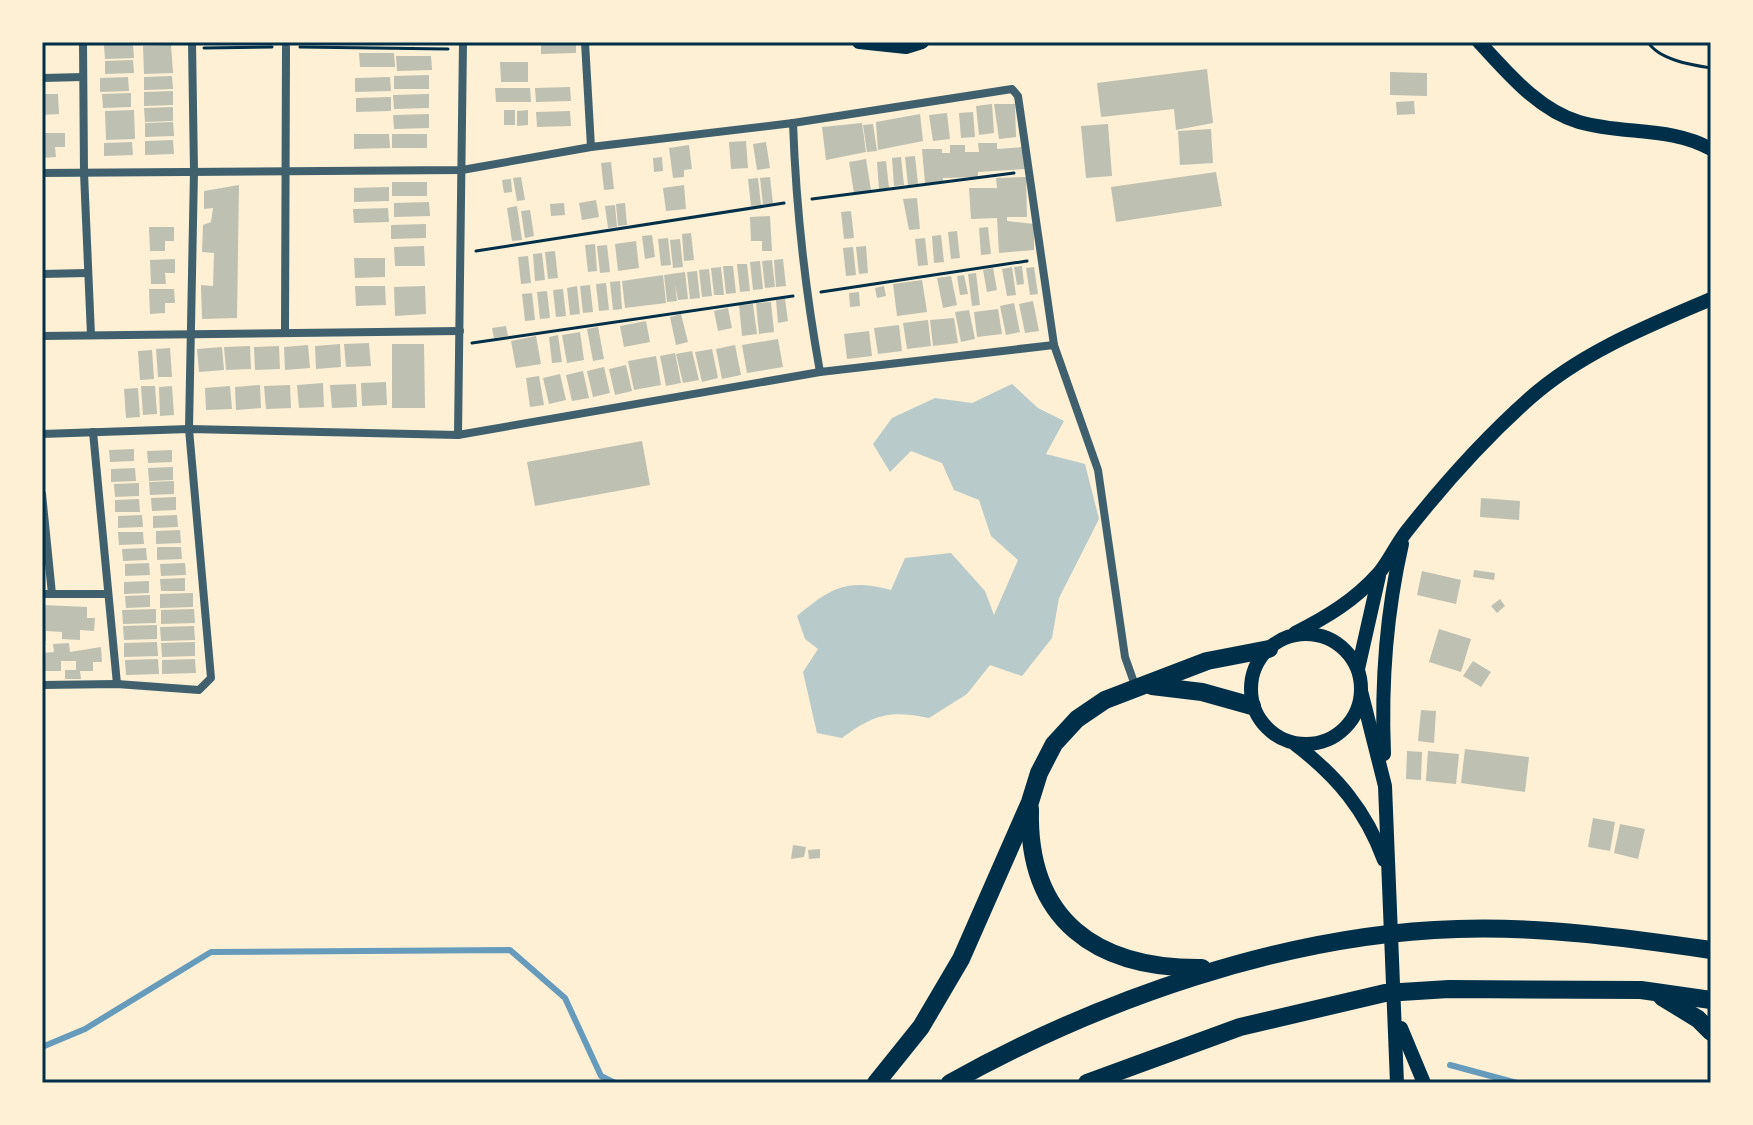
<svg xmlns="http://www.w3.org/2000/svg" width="1753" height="1125" viewBox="0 0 1753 1125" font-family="'Public Sans',sans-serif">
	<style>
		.green { fill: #b9caca }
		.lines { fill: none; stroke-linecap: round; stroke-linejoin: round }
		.stream { stroke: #669bbc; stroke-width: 6 }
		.building { fill: #bec0b2 }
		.path { stroke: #003049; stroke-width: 3 }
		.minor { stroke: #3f606c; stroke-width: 8 }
		.secondary { stroke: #003049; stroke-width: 14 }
		.trunk { stroke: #003049; stroke-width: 18 }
		.neatline { fill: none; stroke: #003049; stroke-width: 3 }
	</style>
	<rect width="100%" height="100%" fill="#fdf0d5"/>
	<!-- green -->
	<path class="green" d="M 1012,384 L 1038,408 L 1064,421 L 1046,454 L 1085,464 L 1099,519 L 1059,598 L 1052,638 L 1022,676 L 990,665 L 967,694 L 929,718 C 891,710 874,714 842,738 L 817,733 L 803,672 L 818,649 L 805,639 L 797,616 C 831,588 846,578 891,590 L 905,558 L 951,553 L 985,591 L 994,615 L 1018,560 L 991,536 L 979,500 L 954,490 L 942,463 L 911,451 L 890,472 L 873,444 L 892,418 L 935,398 L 972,403 Z"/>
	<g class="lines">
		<!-- stream -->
		<g class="stream">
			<path d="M 42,1047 L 85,1029 L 211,952 L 510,950 L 565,998 L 601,1076 L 615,1083"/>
			<path d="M 1450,1065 L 1517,1083"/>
		</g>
	</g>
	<!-- building -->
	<g class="building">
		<path d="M 541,42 L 576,42 L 576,53 L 541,54 Z"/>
		<path d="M 104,45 L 133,45 L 134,58 L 105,59 Z"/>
		<path d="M 171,45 L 173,73 L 144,74 L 143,46 Z"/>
		<path d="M 359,53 L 394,53 L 395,67 L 360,67 Z"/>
		<path d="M 396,56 L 431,56 L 432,70 L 397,71 Z"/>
		<path d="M 133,60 L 134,73 L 105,74 L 105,61 Z"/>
		<path d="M 500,62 L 528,62 L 528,82 L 501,82 Z"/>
		<path d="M 1207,69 L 1213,123 L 1176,130 L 1174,109 L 1101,117 L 1097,83 Z"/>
		<path d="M 1390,72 L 1427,73 L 1427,96 L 1390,95 Z"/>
		<path d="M 429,75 L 429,89 L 394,89 L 394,76 Z"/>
		<path d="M 172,76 L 173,89 L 144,90 L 144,77 Z"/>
		<path d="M 128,77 L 129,91 L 100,92 L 100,78 Z"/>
		<path d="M 390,77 L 391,91 L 355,92 L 355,78 Z"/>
		<path d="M 570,87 L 571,101 L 536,102 L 535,88 Z"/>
		<path d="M 495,88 L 530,88 L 531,102 L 496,102 Z"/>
		<path d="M 173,91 L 173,105 L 144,106 L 144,92 Z"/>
		<path d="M 131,93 L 131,107 L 103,108 L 102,94 Z"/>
		<path d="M 42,94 L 58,94 L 59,114 L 42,115 Z"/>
		<path d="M 429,94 L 429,108 L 394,109 L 393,95 Z"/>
		<path d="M 391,97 L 391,111 L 356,112 L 356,98 Z"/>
		<path d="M 1414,101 L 1415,114 L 1397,115 L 1396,102 Z"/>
		<path d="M 992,104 L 994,133 L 979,135 L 976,106 Z"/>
		<path d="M 994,104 L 1015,104 L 1016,137 L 999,139 Z"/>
		<path d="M 173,107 L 173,121 L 145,122 L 144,108 Z"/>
		<path d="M 134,110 L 135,139 L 106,140 L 105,111 Z"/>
		<rect x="504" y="110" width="11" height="15"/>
		<path d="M 528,110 L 528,125 L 517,126 L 517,111 Z"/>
		<path d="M 570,111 L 571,126 L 537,127 L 536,112 Z"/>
		<path d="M 973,112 L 975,137 L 961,138 L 959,113 Z"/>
		<path d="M 947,113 L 950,139 L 933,141 L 929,115 Z"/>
		<path d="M 429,114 L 429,128 L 394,129 L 393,115 Z"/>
		<path d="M 920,114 L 923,141 L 878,150 L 876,122 Z"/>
		<path d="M 173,122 L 174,136 L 145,137 L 145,123 Z"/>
		<path d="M 862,123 L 866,152 L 826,160 L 822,127 Z"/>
		<path d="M 873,124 L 877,151 L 867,152 L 863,125 Z"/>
		<path d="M 1108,124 L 1112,176 L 1086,178 L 1081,126 Z"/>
		<path d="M 1211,129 L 1213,163 L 1180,165 L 1178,131 Z"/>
		<path d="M 42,133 L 65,133 L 65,147 L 55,147 L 56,157 L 42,158 Z"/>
		<path d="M 354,134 L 389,134 L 390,148 L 354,149 Z"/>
		<rect x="392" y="134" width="35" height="14"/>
		<path d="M 173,140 L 174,154 L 145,155 L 145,141 Z"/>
		<path d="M 746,141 L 748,168 L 731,169 L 729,142 Z"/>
		<path d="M 132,142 L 133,155 L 104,156 L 104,143 Z"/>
		<path d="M 766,142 L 770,168 L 757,170 L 753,144 Z"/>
		<path d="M 978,143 L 997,143 L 997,149 L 1024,147 L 1025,169 L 978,172 L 978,177 L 943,178 L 943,181 L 925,183 L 922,149 L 942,149 L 942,153 L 950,153 L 950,145 L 965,145 L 965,152 L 979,152 Z"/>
		<path d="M 689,145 L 692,169 L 684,170 L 684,177 L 673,178 L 669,148 Z"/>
		<path d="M 915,156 L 918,184 L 908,185 L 905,157 Z"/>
		<path d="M 662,157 L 663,171 L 654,172 L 653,158 Z"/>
		<path d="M 901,157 L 904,185 L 894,186 L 892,158 Z"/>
		<path d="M 866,159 L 871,190 L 854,193 L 849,162 Z"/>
		<path d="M 886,161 L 889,188 L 879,189 L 877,162 Z"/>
		<path d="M 611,162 L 614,189 L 604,190 L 601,163 Z"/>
		<path d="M 1216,172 L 1222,206 L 1116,222 L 1111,187 Z"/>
		<path d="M 521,177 L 525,200 L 517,201 L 513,178 Z"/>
		<path d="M 770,177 L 773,204 L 763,205 L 760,178 Z"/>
		<path d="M 1026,177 L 1027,217 L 1007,217 L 1007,221 L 1034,224 L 1034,250 L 999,253 L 997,218 L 971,219 L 969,188 L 997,188 L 996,178 Z"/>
		<path d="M 758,178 L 761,205 L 751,206 L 748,179 Z"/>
		<path d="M 511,179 L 512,192 L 504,193 L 502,180 Z"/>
		<rect x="392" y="182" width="35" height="14"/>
		<path d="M 239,185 L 237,318 L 202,319 L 201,285 L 213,286 L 214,253 L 202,252 L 203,225 L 211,222 L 213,208 L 204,209 L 204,191 Z"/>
		<path d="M 684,185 L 686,209 L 666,211 L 663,188 Z"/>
		<path d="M 389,187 L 389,201 L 354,202 L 354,188 Z"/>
		<path d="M 917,198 L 920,229 L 909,230 L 903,199 Z"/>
		<path d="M 596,200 L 599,217 L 582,220 L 579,203 Z"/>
		<path d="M 429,202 L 430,216 L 394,217 L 394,203 Z"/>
		<path d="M 564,203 L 565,215 L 551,216 L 550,204 Z"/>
		<path d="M 625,203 L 627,225 L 618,226 L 616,204 Z"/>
		<path d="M 615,205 L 617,227 L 608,228 L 605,206 Z"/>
		<path d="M 517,206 L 522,240 L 512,241 L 507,208 Z"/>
		<path d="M 388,208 L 389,222 L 354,223 L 353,209 Z"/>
		<path d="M 530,210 L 534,236 L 525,238 L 521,211 Z"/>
		<path d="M 851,211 L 854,238 L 844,239 L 841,212 Z"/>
		<path d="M 770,216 L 772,251 L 762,251 L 762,241 L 751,241 L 750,217 Z"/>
		<path d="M 426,224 L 426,238 L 391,239 L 391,225 Z"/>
		<path d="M 149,227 L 174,227 L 174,241 L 165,241 L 165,251 L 150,251 Z"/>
		<path d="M 988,227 L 991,254 L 981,255 L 979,228 Z"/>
		<path d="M 957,231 L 960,258 L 951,259 L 948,232 Z"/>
		<path d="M 691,233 L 694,260 L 684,261 L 682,234 Z"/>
		<path d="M 652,235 L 655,257 L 645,259 L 642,236 Z"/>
		<path d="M 941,235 L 944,262 L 934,263 L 932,236 Z"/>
		<path d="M 668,238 L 671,265 L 661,266 L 658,239 Z"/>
		<path d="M 925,238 L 928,265 L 918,266 L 915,239 Z"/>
		<path d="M 680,239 L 683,267 L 673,268 L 670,240 Z"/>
		<path d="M 636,241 L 639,268 L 618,271 L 615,244 Z"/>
		<path d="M 595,244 L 597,271 L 588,272 L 585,245 Z"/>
		<path d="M 607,245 L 610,272 L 600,273 L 597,246 Z"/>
		<path d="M 424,246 L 425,266 L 395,266 L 394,247 Z"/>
		<path d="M 866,246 L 868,273 L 859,274 L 856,247 Z"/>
		<path d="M 853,247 L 856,275 L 846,276 L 843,248 Z"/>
		<path d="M 555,251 L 558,278 L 548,279 L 545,252 Z"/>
		<path d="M 542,253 L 545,280 L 535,281 L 533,254 Z"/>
		<path d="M 528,256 L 531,283 L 521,284 L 518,257 Z"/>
		<path d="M 354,258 L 385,258 L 385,277 L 355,278 Z"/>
		<path d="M 175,259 L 175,273 L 165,273 L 166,284 L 151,284 L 150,260 Z"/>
		<path d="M 783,259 L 786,286 L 776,287 L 774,260 Z"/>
		<path d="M 772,260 L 775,287 L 765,288 L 762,261 Z"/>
		<path d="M 760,261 L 763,289 L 753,290 L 750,262 Z"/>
		<path d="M 737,264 L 747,264 L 750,291 L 740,292 Z"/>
		<path d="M 723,266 L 733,266 L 736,293 L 726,294 Z"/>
		<path d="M 1022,266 L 1024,284 L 1017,285 L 1014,267 Z"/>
		<path d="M 721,267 L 724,295 L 714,295 L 711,268 Z"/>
		<path d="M 1012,267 L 1016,295 L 1007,296 L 1002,269 Z"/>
		<path d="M 1034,267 L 1038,294 L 1030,295 L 1026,268 Z"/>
		<path d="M 993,268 L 997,290 L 987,292 L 983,270 Z"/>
		<path d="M 709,269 L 712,296 L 702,297 L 699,270 Z"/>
		<path d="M 697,271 L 700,298 L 690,299 L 687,272 Z"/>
		<path d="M 685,272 L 688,299 L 678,300 L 675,284 L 677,301 L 667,302 L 664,275 Z"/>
		<path d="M 976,273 L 980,305 L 972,306 L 968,274 Z"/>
		<path d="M 663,275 L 666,303 L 625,308 L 622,281 Z"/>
		<path d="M 964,275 L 968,294 L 960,295 L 957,276 Z"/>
		<path d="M 951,276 L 957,305 L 943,308 L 937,278 Z"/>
		<path d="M 922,280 L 927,312 L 897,316 L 893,284 Z"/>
		<path d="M 620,281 L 622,309 L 613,310 L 610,282 Z"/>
		<path d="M 606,283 L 609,310 L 599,311 L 596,284 Z"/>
		<path d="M 590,285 L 593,312 L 583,313 L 580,286 Z"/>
		<path d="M 355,286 L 385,286 L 386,305 L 356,306 Z"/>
		<path d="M 425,286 L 426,314 L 395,316 L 394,287 Z"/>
		<path d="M 577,286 L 580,314 L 570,315 L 567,288 Z"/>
		<path d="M 884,286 L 886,296 L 877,298 L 875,288 Z"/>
		<path d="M 149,289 L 174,289 L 175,303 L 165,303 L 165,313 L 150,314 Z"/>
		<path d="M 563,289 L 566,316 L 556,317 L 553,290 Z"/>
		<path d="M 547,291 L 550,318 L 540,319 L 537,292 Z"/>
		<path d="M 859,292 L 860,306 L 850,307 L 849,293 Z"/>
		<path d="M 532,293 L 535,320 L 525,321 L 522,294 Z"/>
		<path d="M 785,299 L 788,321 L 778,323 L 776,300 Z"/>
		<path d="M 1033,301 L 1039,331 L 1025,333 L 1019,304 Z"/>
		<path d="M 771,302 L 774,332 L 759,334 L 756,303 Z"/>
		<path d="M 1014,303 L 1020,332 L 1006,335 L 1000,306 Z"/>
		<path d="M 753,304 L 757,334 L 742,336 L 739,305 Z"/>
		<path d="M 728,308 L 732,328 L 718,331 L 714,311 Z"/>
		<path d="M 998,309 L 1002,334 L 977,337 L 974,312 Z"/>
		<path d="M 969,310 L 975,339 L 961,342 L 955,312 Z"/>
		<path d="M 681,314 L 688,342 L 676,345 L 670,317 Z"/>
		<path d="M 954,318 L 958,343 L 933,346 L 930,320 Z"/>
		<path d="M 928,320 L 931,346 L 907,349 L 903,323 Z"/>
		<path d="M 646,321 L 650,342 L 624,347 L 620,326 Z"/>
		<path d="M 899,325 L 902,351 L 878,354 L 874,328 Z"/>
		<path d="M 506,326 L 508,336 L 494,338 L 492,328 Z"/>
		<path d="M 598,327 L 604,359 L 593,361 L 587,329 Z"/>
		<path d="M 869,331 L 872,356 L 847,359 L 844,334 Z"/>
		<path d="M 580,332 L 584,360 L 567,363 L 562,335 Z"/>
		<path d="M 558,335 L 562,362 L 552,363 L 549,337 Z"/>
		<path d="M 536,336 L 541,364 L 516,368 L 511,341 Z"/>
		<path d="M 778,339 L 783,367 L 747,373 L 742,345 Z"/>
		<path d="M 369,343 L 371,366 L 346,367 L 344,344 Z"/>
		<path d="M 340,344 L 341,367 L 316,369 L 315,346 Z"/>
		<path d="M 392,344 L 424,344 L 425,408 L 392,408 Z"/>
		<path d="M 308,345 L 310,368 L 285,370 L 284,347 Z"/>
		<path d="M 735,345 L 741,375 L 722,379 L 716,349 Z"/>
		<path d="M 250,346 L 251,369 L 226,370 L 224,347 Z"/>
		<path d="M 279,346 L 280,369 L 255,370 L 254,347 Z"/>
		<path d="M 222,347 L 224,370 L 199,372 L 197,349 Z"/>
		<path d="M 170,348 L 172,377 L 158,377 L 156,349 Z"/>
		<path d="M 712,349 L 718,378 L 702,382 L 695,352 Z"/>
		<path d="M 152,350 L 154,379 L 140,380 L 138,351 Z"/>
		<path d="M 692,351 L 699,380 L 683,383 L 676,354 Z"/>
		<path d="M 675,353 L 681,383 L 666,386 L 660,356 Z"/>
		<path d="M 656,356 L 661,385 L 634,390 L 628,361 Z"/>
		<path d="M 626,365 L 632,391 L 615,395 L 609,369 Z"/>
		<path d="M 604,367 L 610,393 L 593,397 L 587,371 Z"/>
		<path d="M 583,371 L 589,398 L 572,401 L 566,375 Z"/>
		<path d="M 560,374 L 566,400 L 549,404 L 543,378 Z"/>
		<path d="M 539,376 L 544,405 L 530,407 L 526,378 Z"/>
		<path d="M 386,382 L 387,405 L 362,406 L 361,383 Z"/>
		<path d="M 323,383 L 324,407 L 299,408 L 297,385 Z"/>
		<path d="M 356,384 L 357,407 L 332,408 L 330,385 Z"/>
		<path d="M 260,385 L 261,408 L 236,410 L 235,387 Z"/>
		<path d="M 290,385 L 291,408 L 266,409 L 264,386 Z"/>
		<path d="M 141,386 L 155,386 L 157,414 L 143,415 Z"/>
		<path d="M 172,386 L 174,415 L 160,416 L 159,387 Z"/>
		<path d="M 230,386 L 232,409 L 206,410 L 205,388 Z"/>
		<path d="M 138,388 L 140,417 L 126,418 L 124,389 Z"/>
		<path d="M 642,441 L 650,485 L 535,506 L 527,462 Z"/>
		<path d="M 134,449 L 134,461 L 110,462 L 109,450 Z"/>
		<path d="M 172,450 L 172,462 L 148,463 L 147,451 Z"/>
		<path d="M 173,467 L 173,480 L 149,481 L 148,468 Z"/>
		<path d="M 135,468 L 136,481 L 111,482 L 111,469 Z"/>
		<path d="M 174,481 L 174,494 L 150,495 L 149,482 Z"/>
		<path d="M 139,483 L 139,496 L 115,497 L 114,484 Z"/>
		<path d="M 176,497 L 176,510 L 152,511 L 151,498 Z"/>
		<path d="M 1481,498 L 1520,501 L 1519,520 L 1480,517 Z"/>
		<path d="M 139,499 L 140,512 L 115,512 L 115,500 Z"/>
		<path d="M 142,515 L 143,527 L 118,528 L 118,516 Z"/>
		<path d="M 177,515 L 178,527 L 153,528 L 153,516 Z"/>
		<path d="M 180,530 L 181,543 L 156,544 L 156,531 Z"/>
		<path d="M 118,532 L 143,532 L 144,544 L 119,545 Z"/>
		<path d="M 157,547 L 181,547 L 182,559 L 157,560 Z"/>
		<path d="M 146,548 L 147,560 L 123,561 L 122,549 Z"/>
		<path d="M 149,563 L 150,575 L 125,576 L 125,564 Z"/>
		<path d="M 185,563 L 186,575 L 161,576 L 160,564 Z"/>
		<path d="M 1474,570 L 1495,573 L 1494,580 L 1473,577 Z"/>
		<path d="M 1422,571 L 1461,580 L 1456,604 L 1417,595 Z"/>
		<path d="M 185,578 L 185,591 L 161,591 L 160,579 Z"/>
		<path d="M 149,581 L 149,593 L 124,594 L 124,582 Z"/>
		<path d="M 193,593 L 193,607 L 160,608 L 160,594 Z"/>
		<path d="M 150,595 L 150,607 L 126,608 L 125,596 Z"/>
		<path d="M 1500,599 L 1505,606 L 1497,613 L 1491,606 Z"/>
		<path d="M 42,605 L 87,607 L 87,618 L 95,618 L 94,631 L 80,630 L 80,640 L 62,639 L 62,632 L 46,631 L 46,641 L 42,641 Z"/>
		<path d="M 156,609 L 156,623 L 123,624 L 122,610 Z"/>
		<path d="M 194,609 L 195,623 L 161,624 L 161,610 Z"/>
		<path d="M 157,625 L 157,639 L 124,640 L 123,626 Z"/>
		<path d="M 194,626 L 195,640 L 161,641 L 160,627 Z"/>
		<path d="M 1439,629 L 1471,639 L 1461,672 L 1429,662 Z"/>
		<path d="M 157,642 L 158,656 L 124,657 L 124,643 Z"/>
		<path d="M 195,642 L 195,656 L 162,657 L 161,643 Z"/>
		<path d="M 69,643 L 70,652 L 101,647 L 102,662 L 93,662 L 93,671 L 80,671 L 81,679 L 65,679 L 65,670 L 76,670 L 76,661 L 61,661 L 61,671 L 44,671 L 42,653 L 54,652 L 53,644 Z"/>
		<path d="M 158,659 L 159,674 L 126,675 L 125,660 Z"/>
		<path d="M 195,659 L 196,673 L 162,674 L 162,660 Z"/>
		<path d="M 1473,661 L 1491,672 L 1481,687 L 1463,676 Z"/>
		<path d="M 1421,710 L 1436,711 L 1434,743 L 1418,741 Z"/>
		<path d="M 1465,749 L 1529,757 L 1525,792 L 1461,783 Z"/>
		<path d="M 1407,751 L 1422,752 L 1421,780 L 1406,779 Z"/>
		<path d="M 1428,751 L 1459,754 L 1456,784 L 1426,781 Z"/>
		<path d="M 1593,818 L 1615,822 L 1610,851 L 1588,847 Z"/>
		<path d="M 1620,824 L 1645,829 L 1638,859 L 1614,853 Z"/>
		<path d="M 793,845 L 806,847 L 804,857 L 791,859 Z"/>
		<path d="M 820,849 L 820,858 L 809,859 L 808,850 Z"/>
	</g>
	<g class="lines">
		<!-- path -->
		<g class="path">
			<path d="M 1648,42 C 1659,60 1692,65 1711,68"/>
			<path d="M 300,47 L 448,49"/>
			<path d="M 204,48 L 272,47"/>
			<path d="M 812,199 L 1014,173"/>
			<path d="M 476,251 L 784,203"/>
			<path d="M 821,292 L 1027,261"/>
			<path d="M 472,343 L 793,296"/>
		</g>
		<!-- minor -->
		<g class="minor">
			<path d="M 83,42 L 84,173 L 91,335"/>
			<path d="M 585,42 L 591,147"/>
			<path d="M 42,78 L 83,77"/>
			<path d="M 793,123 C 796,208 805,289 820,372"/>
			<path d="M 42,173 L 462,170 L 591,147 L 793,123 L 1012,89 L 1018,96 L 1054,345 L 1098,470 L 1125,657 L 1136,688"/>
			<path d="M 42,274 L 87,273"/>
			<path d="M 285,332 L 286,47"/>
			<path d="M 42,336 L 460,331"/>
			<path d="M 93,432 L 117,684"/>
			<path d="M 42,434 L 189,429 L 458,435 L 820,372 L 1054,345"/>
			<path d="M 458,435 L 463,42"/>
			<path d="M 42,494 L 52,594"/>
			<path d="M 42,594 L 108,594"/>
			<path d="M 42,685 L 117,684 L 199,690 L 211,678 L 189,429 L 194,171 L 192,42"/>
		</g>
		<!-- secondary -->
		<g class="secondary">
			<path d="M 859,42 L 906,47 L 922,42"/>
			<path d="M 1479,42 C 1507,72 1538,110 1579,122 C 1623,135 1670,126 1711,149"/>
			<path d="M 1295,633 C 1327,617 1355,600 1379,573 C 1389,561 1396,545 1406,532 C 1443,485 1485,438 1530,398 C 1582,352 1648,326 1711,299"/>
			<circle cx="1306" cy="689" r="55"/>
			<path d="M 1358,669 L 1379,576"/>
			<path d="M 1361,691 L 1385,786 L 1397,1083"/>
			<path d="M 1296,745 C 1337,776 1366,811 1384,860"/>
			<path d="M 1384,754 C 1381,682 1386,614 1402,544"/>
			<path d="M 1401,1028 L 1424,1083"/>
		</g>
		<!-- trunk -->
		<g class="trunk">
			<path d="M 1152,686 L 1202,692 L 1252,706"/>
			<path d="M 1030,809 C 1027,920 1096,969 1202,968"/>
			<path d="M 1662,997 L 1698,1019 L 1711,1032"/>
			<path d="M 876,1083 L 921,1027 L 961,959 L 1030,802 L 1039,773 L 1054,744 L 1077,719 L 1105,700 L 1207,661 L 1269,649"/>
			<path d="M 950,1083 C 1099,1000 1285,934 1457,929 C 1541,926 1628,938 1711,950"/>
			<path d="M 1087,1083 L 1240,1027 L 1385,993 L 1449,989 L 1641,990 L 1711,1000"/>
		</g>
	</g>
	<!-- border -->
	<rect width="1753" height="1125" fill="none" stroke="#fdf0d5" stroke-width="88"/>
	<rect x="44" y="44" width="1665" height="1037" class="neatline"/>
</svg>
